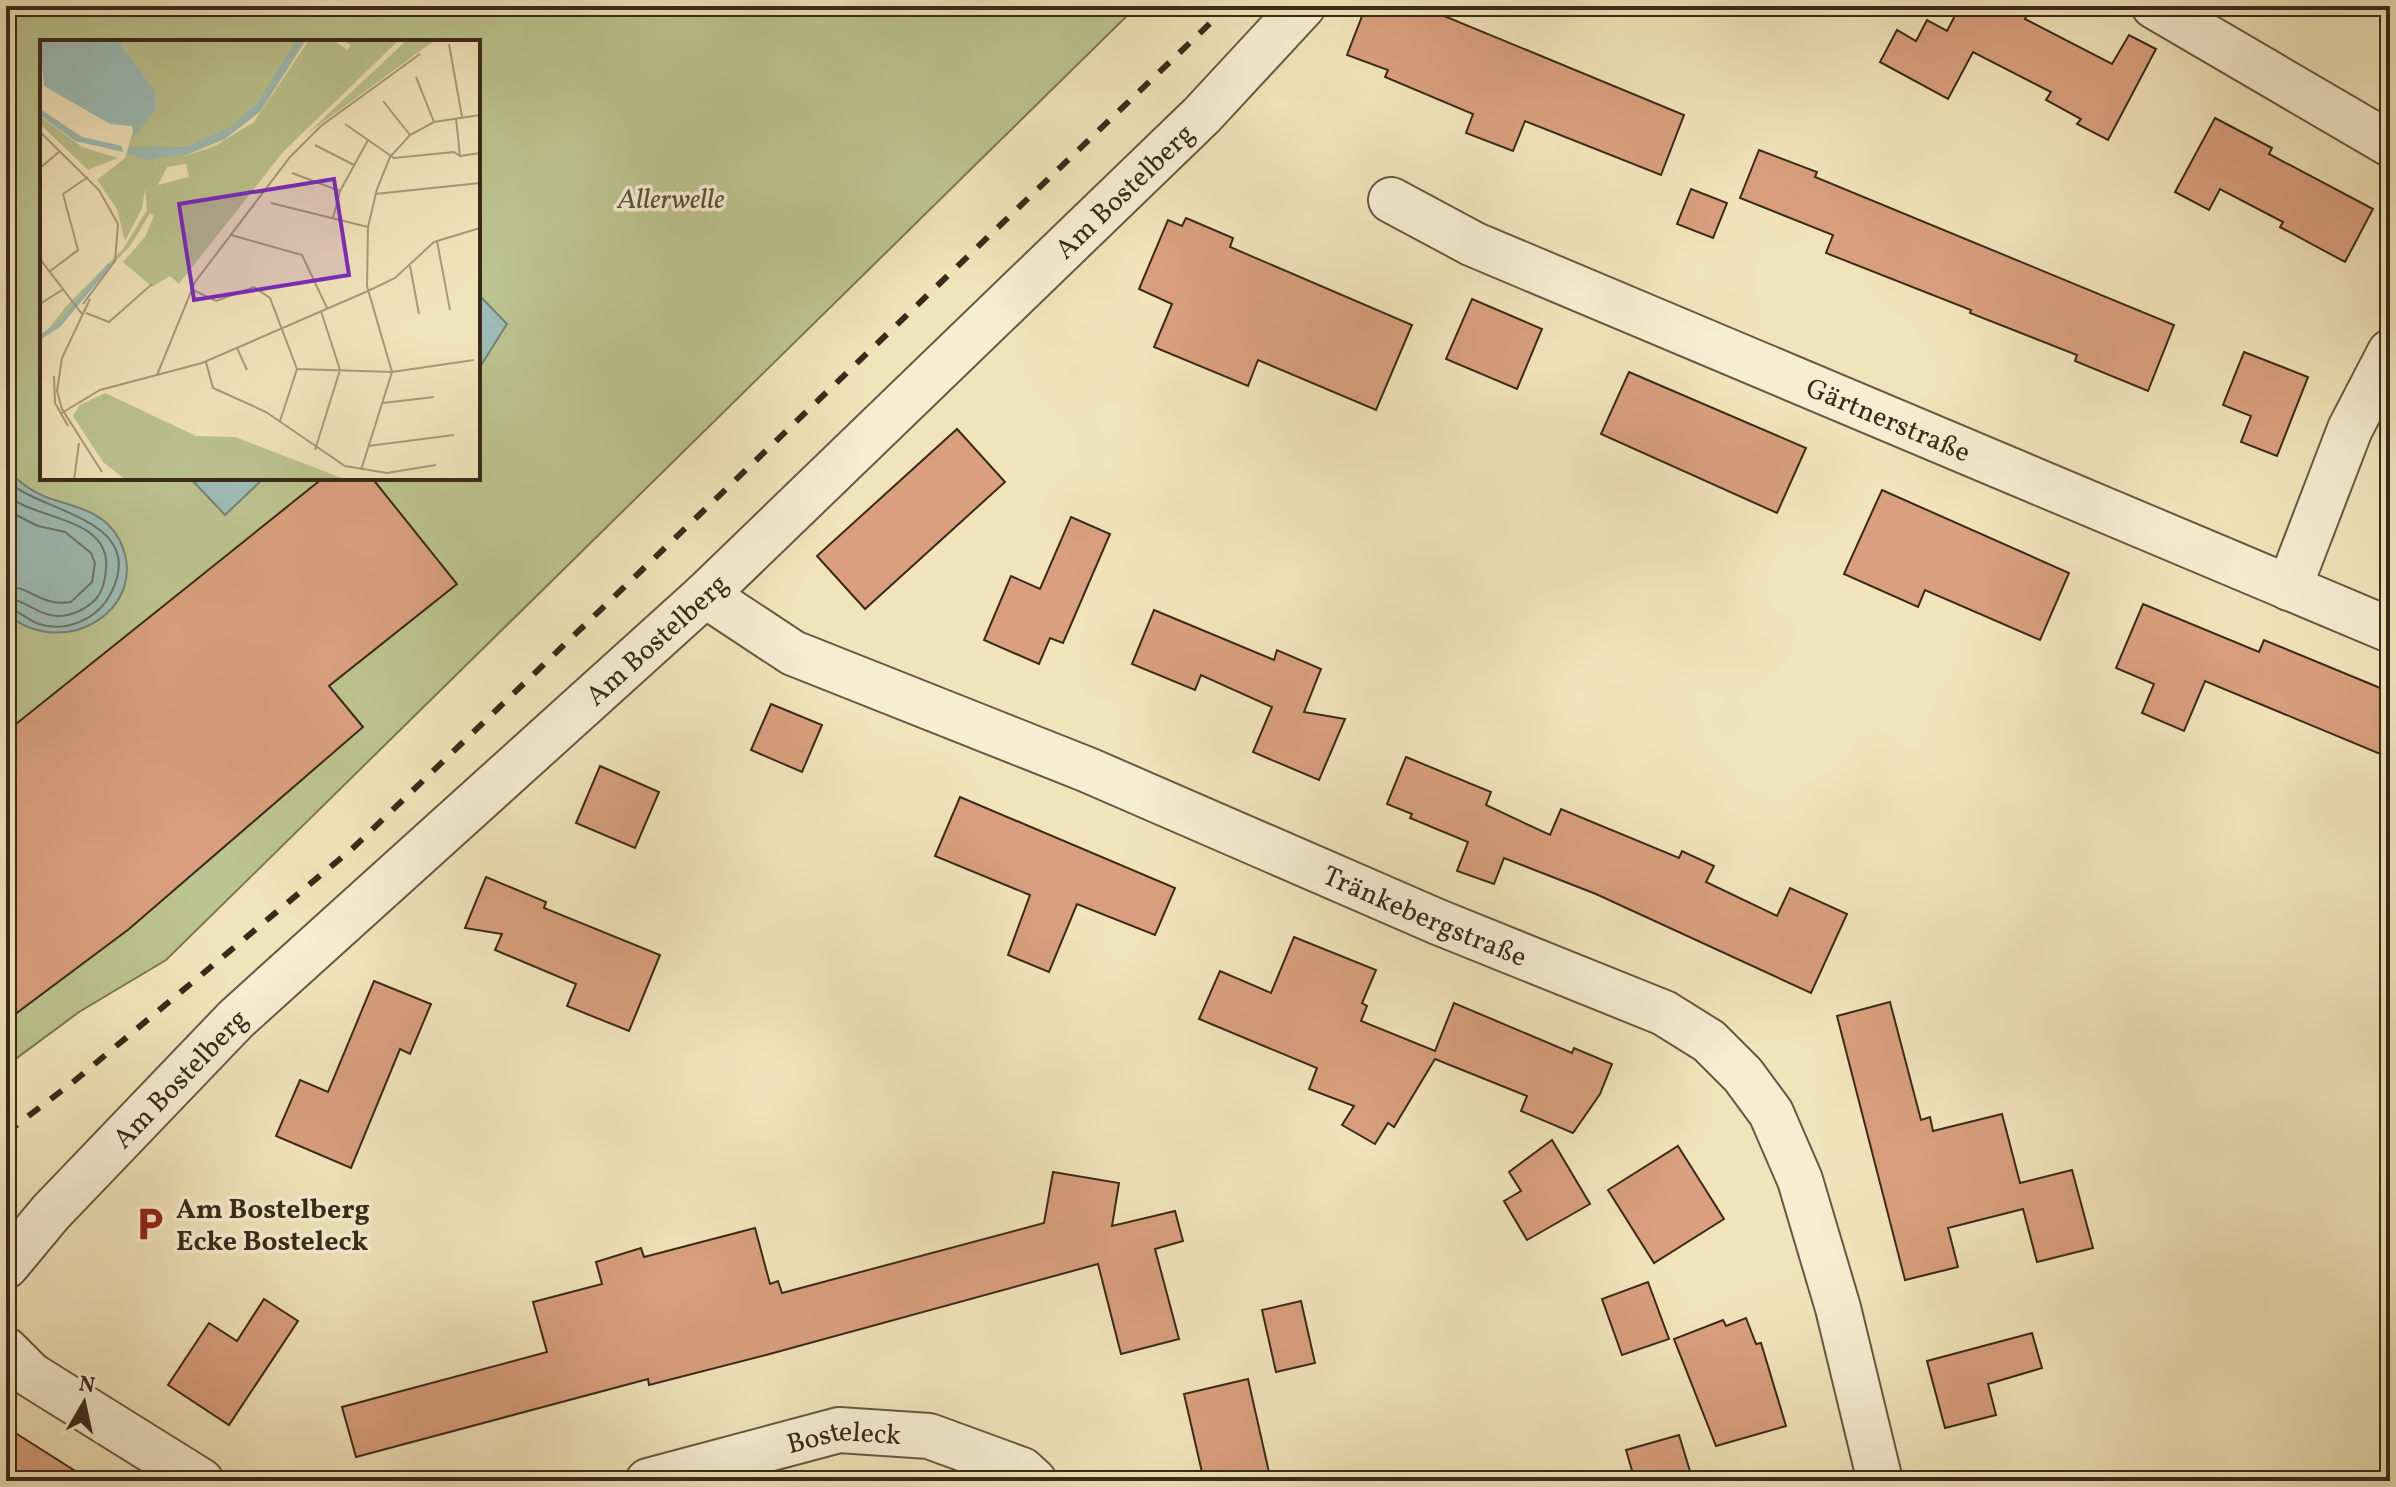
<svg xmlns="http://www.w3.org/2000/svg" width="2396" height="1487" viewBox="0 0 2396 1487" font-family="Vollkorn,serif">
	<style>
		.green { fill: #bcc48f; stroke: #7b7754; stroke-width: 2; fill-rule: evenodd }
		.water { fill: #9dbdb7; stroke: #758278; stroke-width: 2 }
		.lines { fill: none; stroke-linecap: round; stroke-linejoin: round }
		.shore { stroke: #6c7468; stroke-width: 2 }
		.building { fill: #d99f7e; stroke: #3a2a1a; stroke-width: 2 }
		.minor-casing { stroke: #685842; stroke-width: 48 }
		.minor { stroke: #f7edd2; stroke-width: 44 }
		.rail { stroke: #3a2a1a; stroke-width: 6; stroke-dasharray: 14 14; stroke-linecap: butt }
		.labels { text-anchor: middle; stroke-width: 7; stroke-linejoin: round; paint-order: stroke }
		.street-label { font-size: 28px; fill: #3a2a1a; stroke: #f7edd2 }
		.park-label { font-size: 28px; font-style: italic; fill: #5a5037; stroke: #f7edd2 }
		.poi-label { font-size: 28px; font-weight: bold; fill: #3a2a1a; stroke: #f7edd2; text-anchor: start }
		.inset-river { fill: none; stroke: #9dbdb7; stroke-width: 4 }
		.inset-road { fill: none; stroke: #a89a7a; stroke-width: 2 }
		.view { fill: #7b2cbf; fill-opacity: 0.15; stroke: #7b2cbf; stroke-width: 4 }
		.inset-edge { fill: none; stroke: #3a2a1a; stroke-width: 4 }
	</style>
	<rect width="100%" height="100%" fill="#f2e4ba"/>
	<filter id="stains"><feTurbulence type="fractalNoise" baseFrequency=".0025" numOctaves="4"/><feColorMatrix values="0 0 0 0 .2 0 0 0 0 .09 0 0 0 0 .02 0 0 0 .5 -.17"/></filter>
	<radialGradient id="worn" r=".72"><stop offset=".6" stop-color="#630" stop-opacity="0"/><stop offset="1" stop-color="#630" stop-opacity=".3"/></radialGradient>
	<!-- green -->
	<path class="green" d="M 6,6 L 1137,6 L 166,960 L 79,1012 L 6,1066 ZM 42,42 L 478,42 L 478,478 L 42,478 Z"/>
	<!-- water -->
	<g class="water">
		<path d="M 478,294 L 507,324 L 478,370 Z"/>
		<path d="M 6,469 C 18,481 30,491 46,497 C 73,507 104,510 119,539 C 154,607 64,664 6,613 Z"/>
		<path d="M 190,478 L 264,478 L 225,515 Z"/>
	</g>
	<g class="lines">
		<!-- shore -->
		<g class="shore">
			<path d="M 6,480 C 40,513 149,518 111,593 C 98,619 66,633 39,624 C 27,620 18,609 6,608"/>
			<path d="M 6,494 C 34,521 112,516 106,570 C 105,581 103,591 96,599 C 85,610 72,616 57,616 C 37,615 25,599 6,598"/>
			<path d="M 6,510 L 38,526 L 65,532 L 91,553 L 95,563 L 92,582 L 71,602 C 41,607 32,587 6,586"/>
		</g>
	</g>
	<!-- building -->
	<g class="building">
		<path d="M 1366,6 L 1420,6 L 1684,115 L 1661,175 L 1525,121 L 1513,151 L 1466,133 L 1473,114 L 1385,77 L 1388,70 L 1347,55 Z"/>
		<path d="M 1960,6 L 2032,6 L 2025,19 L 2112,64 L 2129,35 L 2156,49 L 2108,140 L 2077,124 L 2081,119 L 2046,100 L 2051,92 L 1973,52 L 1948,99 L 1880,62 L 1897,30 L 1916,41 L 1927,20 L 1947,31 Z"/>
		<path d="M 2215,118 L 2272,148 L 2269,154 L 2373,209 L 2345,262 L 2280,227 L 2283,222 L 2220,189 L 2209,210 L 2175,192 Z"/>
		<path d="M 1759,150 L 1817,172 L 1815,177 L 2174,325 L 2148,391 L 2075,361 L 2077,355 L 1970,313 L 1971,310 L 1826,253 L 1833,235 L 1740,198 Z"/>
		<path d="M 1691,189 L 1727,203 L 1713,238 L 1677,224 Z"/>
		<path d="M 1186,218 L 1233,238 L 1230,247 L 1412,325 L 1376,410 L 1258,360 L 1248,386 L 1154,347 L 1172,304 L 1139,289 L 1168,220 L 1182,226 Z"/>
		<path d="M 1472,299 L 1542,329 L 1517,389 L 1446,359 Z"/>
		<path d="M 2244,352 L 2308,377 L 2277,456 L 2241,442 L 2251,416 L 2223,405 Z"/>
		<path d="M 1629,372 L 1806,448 L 1777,513 L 1601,434 Z"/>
		<path d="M 957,429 L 1005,482 L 865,609 L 817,556 Z"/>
		<path d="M 323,478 L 372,478 L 457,584 L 329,686 L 363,727 L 129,929 L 6,1021 L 6,732 Z"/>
		<path d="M 1882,490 L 2069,573 L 2040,640 L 1925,590 L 1918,607 L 1844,574 Z"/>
		<path d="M 1071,517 L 1110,534 L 1063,643 L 1050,638 L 1039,664 L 984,640 L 1011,576 L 1040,589 Z"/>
		<path d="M 2143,604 L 2259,652 L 2264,640 L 2390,692 L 2390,758 L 2205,681 L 2184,731 L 2142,713 L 2154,684 L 2116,668 Z"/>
		<path d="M 1154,610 L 1274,660 L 1277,650 L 1321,669 L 1304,712 L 1345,719 L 1319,780 L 1253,752 L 1272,707 L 1201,675 L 1195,690 L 1132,664 Z"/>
		<path d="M 771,704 L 822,725 L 802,772 L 751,750 Z"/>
		<path d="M 1406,757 L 1491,792 L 1486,805 L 1550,835 L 1561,809 L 1679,858 L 1682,851 L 1714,866 L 1706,882 L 1777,916 L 1790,888 L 1847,914 L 1811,993 L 1596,894 L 1504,858 L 1494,884 L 1457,871 L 1468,842 L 1410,818 L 1412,814 L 1387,804 Z"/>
		<path d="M 600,766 L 659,792 L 635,848 L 576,823 Z"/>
		<path d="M 960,797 L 1175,888 L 1155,935 L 1077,904 L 1049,972 L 1008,955 L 1030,895 L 935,856 Z"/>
		<path d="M 486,877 L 546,902 L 544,908 L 660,955 L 629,1031 L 567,1006 L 576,984 L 495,950 L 502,934 L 465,928 Z"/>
		<path d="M 1294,937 L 1376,970 L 1362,1003 L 1367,1006 L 1361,1021 L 1435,1051 L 1454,1003 L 1572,1053 L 1574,1048 L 1612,1064 L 1600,1094 L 1573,1133 L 1521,1111 L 1527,1096 L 1435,1059 L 1394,1127 L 1388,1123 L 1375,1144 L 1342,1125 L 1354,1106 L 1309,1089 L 1317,1068 L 1199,1019 L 1220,971 L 1271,993 Z"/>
		<path d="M 374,981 L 431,1004 L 410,1054 L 400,1049 L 351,1168 L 276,1136 L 300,1080 L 328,1092 Z"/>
		<path d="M 1890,1002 L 1921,1120 L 1930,1117 L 1933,1131 L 2002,1114 L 2020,1183 L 2072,1170 L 2093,1248 L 2037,1262 L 2023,1209 L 1948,1228 L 1958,1267 L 1905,1280 L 1837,1016 Z"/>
		<path d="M 1552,1140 L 1590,1204 L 1527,1240 L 1504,1201 L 1521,1191 L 1509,1172 Z"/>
		<path d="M 1678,1146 L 1724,1219 L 1654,1263 L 1608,1190 Z"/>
		<path d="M 1053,1172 L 1119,1183 L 1112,1226 L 1175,1211 L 1183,1241 L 1155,1249 L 1179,1339 L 1121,1354 L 1098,1264 L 766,1355 L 649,1385 L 648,1379 L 356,1457 L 342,1407 L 547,1352 L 533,1302 L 602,1284 L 596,1262 L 641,1248 L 644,1257 L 755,1228 L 770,1284 L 778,1281 L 782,1293 L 1044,1223 Z"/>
		<path d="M 1648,1282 L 1669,1339 L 1622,1355 L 1602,1299 Z"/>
		<path d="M 264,1299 L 298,1321 L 229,1425 L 168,1385 L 209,1323 L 237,1341 Z"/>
		<path d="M 1301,1301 L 1315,1363 L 1276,1372 L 1262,1310 Z"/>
		<path d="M 1746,1318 L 1756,1344 L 1761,1343 L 1786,1426 L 1716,1446 L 1674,1339 L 1723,1320 L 1726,1326 Z"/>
		<path d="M 2032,1333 L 2042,1368 L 1988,1384 L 1996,1415 L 1945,1428 L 1927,1361 Z"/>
		<path d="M 1248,1379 L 1271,1481 L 1204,1481 L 1184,1394 Z"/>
		<path d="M 6,1427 L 91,1481 L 6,1481 Z"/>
		<path d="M 1679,1435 L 1693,1481 L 1635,1481 L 1626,1450 Z"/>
	</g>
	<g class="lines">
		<!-- minor casing -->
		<g class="minor-casing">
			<g id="minor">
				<path d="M 2154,6 L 2390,144"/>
				<path id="s1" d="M 1391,200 L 1473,244 L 2390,630"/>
				<path d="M 2289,588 L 2350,429 L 2390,352"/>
				<path id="s2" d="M 705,595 L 793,653 L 1088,770 L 1438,922 L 1664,1013 L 1709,1041 L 1743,1075 L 1771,1113 L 1800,1180 L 1838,1308 L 1880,1481"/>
				<path id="s3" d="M 6,1266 L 51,1212 L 236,1019 L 705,595 L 1202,115 L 1303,6"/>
				<path d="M 6,1350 L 31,1375 L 201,1481"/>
				<path id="s4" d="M 648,1481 L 839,1430 L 929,1436 L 1022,1470 L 1034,1481"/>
			</g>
		</g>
		<!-- minor -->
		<use href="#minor" class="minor"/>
		<!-- rail -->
		<path class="rail" d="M 6,1133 L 72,1083 L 353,848 L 1228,6"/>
	</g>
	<!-- icons -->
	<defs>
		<g id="parking-bare" transform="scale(2.76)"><path d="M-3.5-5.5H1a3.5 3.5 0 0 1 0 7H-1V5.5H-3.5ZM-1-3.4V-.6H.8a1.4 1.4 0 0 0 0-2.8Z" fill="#8f2418" stroke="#f7edd2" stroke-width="2.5" paint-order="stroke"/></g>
	</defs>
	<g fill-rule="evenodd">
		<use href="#parking-bare" x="150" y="1224"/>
	</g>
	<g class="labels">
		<!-- street labels -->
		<g class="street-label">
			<text dy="10" stroke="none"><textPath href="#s3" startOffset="1552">Am Bostelberg</textPath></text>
			<text dy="10" stroke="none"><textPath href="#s1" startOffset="544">Gärtnerstraße</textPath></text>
			<text dy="10" stroke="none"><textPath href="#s3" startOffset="904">Am Bostelberg</textPath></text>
			<text dy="10" stroke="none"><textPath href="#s2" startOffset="790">Tränkebergstraße</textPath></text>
			<text dy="10" stroke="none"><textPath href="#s3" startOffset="256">Am Bostelberg</textPath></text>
			<text dy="10" stroke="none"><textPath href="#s4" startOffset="202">Bosteleck</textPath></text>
		</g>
		<!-- park labels -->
		<g class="park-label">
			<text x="671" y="208">Allerwelle</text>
		</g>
		<!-- poi labels -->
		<g class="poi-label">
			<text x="176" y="1218">Am Bostelberg<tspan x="176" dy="32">Ecke Bosteleck</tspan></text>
		</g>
	</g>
	<!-- overview -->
	<g transform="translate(40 40)">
		<rect width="440" height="440" fill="#f2e4ba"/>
		<path d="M 78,0 L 266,0 L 221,71 L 185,99 L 142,117 L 175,106 L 214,82 L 269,0 L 294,0 L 307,10 L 311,6 L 303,0 L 359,0 L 243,112 L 139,244 L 130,236 L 112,247 L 83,222 L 105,197 L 114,176 L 110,173 L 91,205 L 31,268 L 21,286 L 0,300 L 27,265 L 83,209 L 107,170 L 105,149 L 102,168 L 85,201 L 77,169 L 57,140 L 85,118 L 93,91 L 116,69 L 115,51 ZM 146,124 L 149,137 L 118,145 L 127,127 ZM 367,0 L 395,0 L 267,94 L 290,72 ZM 0,76 L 42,107 L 78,118 L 48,130 L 0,84 ZM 65,353 L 156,396 L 195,397 L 307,440 L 86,440 L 63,422 L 33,376 L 40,365 Z" fill="#bcc48f" fill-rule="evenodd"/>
		<path d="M 0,0 L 78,0 L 115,51 L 116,69 L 94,97 L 92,86 L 70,84 L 4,46 ZM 256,0 L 265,0 L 220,71 L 184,99 L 145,115 L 114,118 L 113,122 L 88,113 L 89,107 L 147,107 L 190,87 L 218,63 ZM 0,69 L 42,97 L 82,106 L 83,112 L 35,101 L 0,75 Z" fill="#9dbdb7"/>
		<path class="inset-river" d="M 0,297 L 20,284 L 70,224"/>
		<path class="inset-road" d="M 409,4 L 422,77M 376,37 L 394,82M 343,61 L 370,95M 416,78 L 420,116 L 440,113M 305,84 L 354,118 L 414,112 L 420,116M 0,92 L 59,150 L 78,184 L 75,221 L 43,264M 275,105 L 314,125M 0,128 L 20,111M 252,133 L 300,151M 23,154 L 48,137M 335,154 L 440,143M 231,163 L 328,187M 293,178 L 300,151 L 328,100M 191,195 L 262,215 L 287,268M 397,201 L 410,270M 0,219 L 42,274M 370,226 L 379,274M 9,232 L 38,210 L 23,154M 151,249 L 176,261 L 214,247 L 230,258 L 257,329 L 240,381M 50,259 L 22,318 L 17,351 L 22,369 L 62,432M 0,264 L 22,250M 46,273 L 69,282 L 112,244M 197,308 L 207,330M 166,322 L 173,348 L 226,372 L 305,426 L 347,433 L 396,425M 257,329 L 352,332 L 434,320M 117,335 L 155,242 L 250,117 L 281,86 L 380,14M 14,336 L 15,363 L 28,386M 343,363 L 394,357M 20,374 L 60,350 L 162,323 L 328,251 L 355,238 L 394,202 L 440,188M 328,406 L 414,395M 275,410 L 300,330 L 281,271M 321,430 L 352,332 L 327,246 L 328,187 L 337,149 L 350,117 L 370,95 L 394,82 L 440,75M 34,440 L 39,403"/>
		<path class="view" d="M 294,139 L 309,235 L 154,260 L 139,164 Z"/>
		<rect width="440" height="440" class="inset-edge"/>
	</g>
	<!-- margin -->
	<rect width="2396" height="1487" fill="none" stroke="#f2e4ba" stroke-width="32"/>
	<rect x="8" y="8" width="2380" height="1471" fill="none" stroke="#3a2a1a" stroke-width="4"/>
	<rect x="16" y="16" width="2364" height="1455" fill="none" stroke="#3a2a1a" stroke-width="2"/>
	<!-- north arrow -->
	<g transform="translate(84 1403) rotate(9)" stroke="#f7edd2" stroke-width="6" paint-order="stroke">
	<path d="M0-6L14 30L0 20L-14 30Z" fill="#3a2a1a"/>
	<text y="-12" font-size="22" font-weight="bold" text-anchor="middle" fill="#3a2a1a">N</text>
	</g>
	<rect width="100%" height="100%" filter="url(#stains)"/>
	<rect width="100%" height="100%" fill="url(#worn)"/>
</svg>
